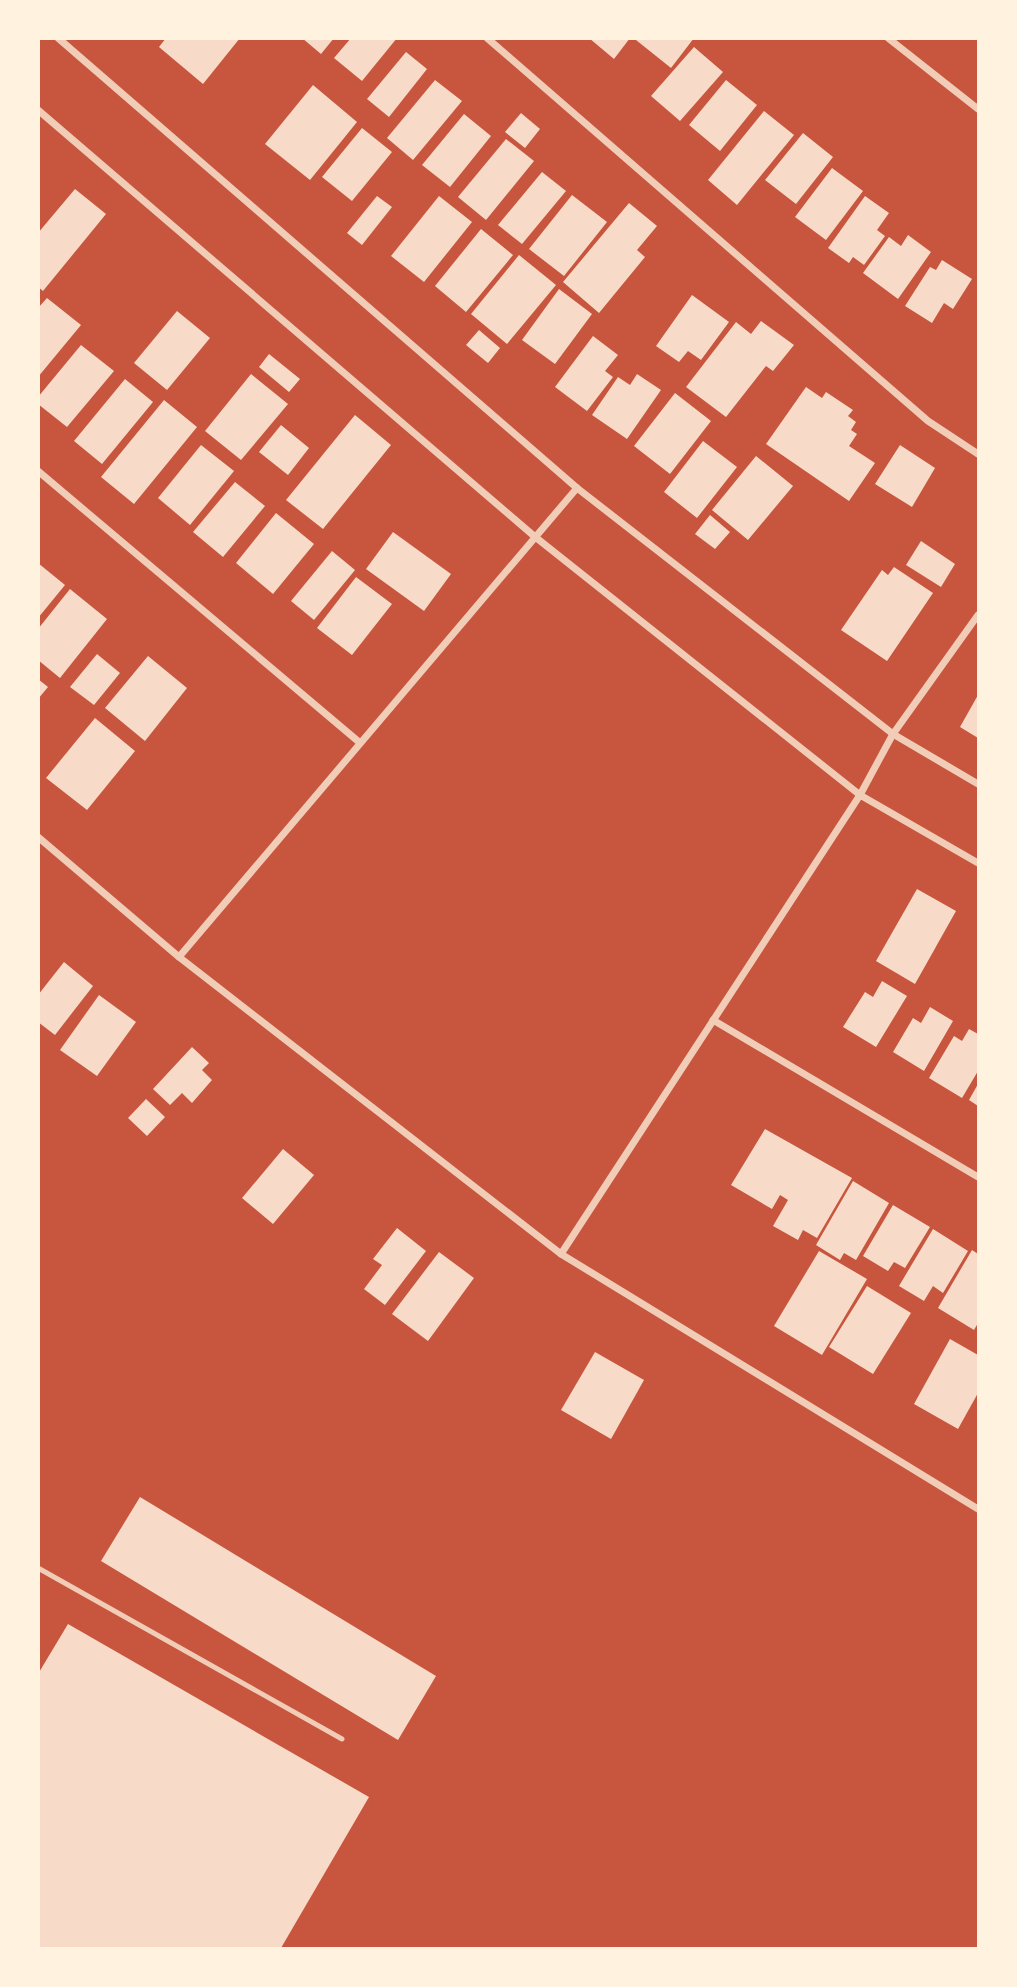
<svg xmlns="http://www.w3.org/2000/svg" width="1017" height="1987" viewBox="0 0 1017 1987" font-family="Mulish,sans-serif">
	<style>
		.building { fill: #f7dbc8 }
		.lines { fill: none; stroke-linecap: round; stroke-linejoin: round }
		.service { stroke: #f1ccb7; stroke-width: 5 }
		.minor { stroke: #f1ccb7; stroke-width: 7 }
	</style>
	<rect width="100%" height="100%" fill="#c8553d"/>
	<!-- building -->
	<g class="building">
		<path d="M 166,38 L 240,38 L 203,84 L 159,47 Z"/>
		<path d="M 302,38 L 334,38 L 321,54 Z"/>
		<path d="M 351,38 L 397,38 L 362,81 L 334,58 Z"/>
		<path d="M 589,38 L 630,38 L 614,59 Z"/>
		<path d="M 637,38 L 694,38 L 671,68 L 636,40 Z"/>
		<path d="M 694,47 L 723,72 L 680,121 L 651,96 Z"/>
		<path d="M 406,52 L 427,69 L 389,117 L 367,99 Z"/>
		<path d="M 435,80 L 462,101 L 413,160 L 387,138 Z"/>
		<path d="M 726,80 L 757,105 L 720,151 L 689,125 Z"/>
		<path d="M 313,85 L 357,122 L 310,180 L 265,144 Z"/>
		<path d="M 764,111 L 794,135 L 737,205 L 708,180 Z"/>
		<path d="M 521,113 L 540,129 L 525,148 L 505,132 Z"/>
		<path d="M 464,114 L 491,136 L 450,187 L 422,165 Z"/>
		<path d="M 362,128 L 392,152 L 352,201 L 322,177 Z"/>
		<path d="M 803,133 L 833,157 L 796,204 L 765,180 Z"/>
		<path d="M 506,139 L 534,161 L 486,220 L 458,197 Z"/>
		<path d="M 832,168 L 863,191 L 826,240 L 795,217 Z"/>
		<path d="M 542,172 L 566,191 L 522,244 L 498,225 Z"/>
		<path d="M 75,189 L 106,214 L 43,291 L 38,287 L 38,233 Z"/>
		<path d="M 572,195 L 607,222 L 564,276 L 529,249 Z"/>
		<path d="M 377,196 L 392,207 L 362,245 L 347,233 Z"/>
		<path d="M 439,196 L 472,222 L 424,282 L 391,256 Z"/>
		<path d="M 865,196 L 889,213 L 877,230 L 885,236 L 864,265 L 853,257 L 849,263 L 828,248 Z"/>
		<path d="M 629,203 L 657,226 L 637,250 L 645,257 L 599,313 L 563,282 Z"/>
		<path d="M 481,229 L 513,255 L 466,312 L 435,286 Z"/>
		<path d="M 908,235 L 931,252 L 898,299 L 863,273 L 889,237 L 901,246 Z"/>
		<path d="M 519,255 L 556,285 L 507,344 L 471,314 Z"/>
		<path d="M 942,260 L 972,279 L 953,309 L 944,303 L 932,323 L 905,306 L 930,267 L 936,270 Z"/>
		<path d="M 559,289 L 592,314 L 555,364 L 522,340 Z"/>
		<path d="M 692,295 L 729,322 L 701,360 L 688,351 L 679,362 L 656,346 Z"/>
		<path d="M 47,298 L 81,325 L 38,377 L 38,308 Z"/>
		<path d="M 177,311 L 210,338 L 167,390 L 134,363 Z"/>
		<path d="M 761,321 L 794,345 L 773,371 L 766,366 L 726,417 L 686,387 L 736,322 L 751,334 Z"/>
		<path d="M 479,330 L 500,348 L 488,363 L 466,345 Z"/>
		<path d="M 593,336 L 618,355 L 605,371 L 613,377 L 587,411 L 555,387 Z"/>
		<path d="M 81,345 L 114,371 L 67,427 L 38,404 L 38,397 Z"/>
		<path d="M 269,354 L 300,379 L 289,392 L 259,367 Z"/>
		<path d="M 251,374 L 288,404 L 241,460 L 205,431 Z"/>
		<path d="M 637,374 L 661,390 L 627,439 L 592,415 L 618,377 L 630,385 Z"/>
		<path d="M 125,379 L 153,402 L 102,464 L 74,441 Z"/>
		<path d="M 806,387 L 822,398 L 826,392 L 853,410 L 848,416 L 856,422 L 851,430 L 857,434 L 849,446 L 875,463 L 849,501 L 766,444 Z"/>
		<path d="M 675,393 L 711,421 L 670,474 L 634,446 Z"/>
		<path d="M 164,400 L 197,427 L 134,504 L 101,477 Z"/>
		<path d="M 355,415 L 391,445 L 323,529 L 286,500 Z"/>
		<path d="M 281,425 L 309,448 L 288,475 L 259,452 Z"/>
		<path d="M 703,441 L 737,467 L 697,518 L 664,492 Z"/>
		<path d="M 201,445 L 234,471 L 190,525 L 158,498 Z"/>
		<path d="M 900,445 L 935,468 L 912,507 L 875,484 Z"/>
		<path d="M 756,456 L 793,486 L 748,540 L 712,510 Z"/>
		<path d="M 235,482 L 265,506 L 223,557 L 193,532 Z"/>
		<path d="M 276,513 L 314,544 L 273,594 L 236,563 Z"/>
		<path d="M 710,515 L 730,532 L 715,549 L 695,534 Z"/>
		<path d="M 393,532 L 451,574 L 424,611 L 366,569 Z"/>
		<path d="M 921,541 L 955,564 L 941,587 L 906,565 Z"/>
		<path d="M 332,551 L 355,570 L 314,620 L 291,601 Z"/>
		<path d="M 38,563 L 65,585 L 38,618 Z"/>
		<path d="M 894,567 L 933,593 L 887,661 L 841,630 L 882,570 L 888,575 Z"/>
		<path d="M 356,577 L 392,604 L 352,655 L 317,628 Z"/>
		<path d="M 70,589 L 107,619 L 60,678 L 38,660 L 38,629 Z"/>
		<path d="M 97,654 L 120,673 L 94,705 L 70,687 Z"/>
		<path d="M 148,656 L 187,688 L 145,741 L 105,708 Z"/>
		<path d="M 38,679 L 48,687 L 38,699 Z"/>
		<path d="M 978,695 L 978,738 L 960,727 Z"/>
		<path d="M 95,718 L 135,751 L 87,810 L 46,778 Z"/>
		<path d="M 917,889 L 956,911 L 915,984 L 876,961 Z"/>
		<path d="M 64,962 L 93,986 L 55,1035 L 38,1022 L 38,995 Z"/>
		<path d="M 882,981 L 907,996 L 876,1047 L 843,1027 L 865,992 L 873,997 Z"/>
		<path d="M 99,995 L 136,1022 L 97,1076 L 60,1050 Z"/>
		<path d="M 930,1007 L 953,1021 L 924,1071 L 893,1052 L 913,1018 L 921,1023 Z"/>
		<path d="M 969,1029 L 978,1034 L 978,1071 L 962,1098 L 929,1078 L 954,1036 L 962,1041 Z"/>
		<path d="M 192,1047 L 209,1063 L 202,1070 L 212,1080 L 192,1103 L 182,1093 L 170,1105 L 153,1089 Z"/>
		<path d="M 978,1084 L 978,1106 L 969,1100 Z"/>
		<path d="M 146,1099 L 165,1117 L 147,1136 L 128,1118 Z"/>
		<path d="M 765,1129 L 852,1178 L 817,1238 L 803,1230 L 798,1240 L 773,1226 L 788,1200 L 780,1195 L 772,1209 L 731,1185 Z"/>
		<path d="M 283,1149 L 314,1175 L 273,1224 L 242,1198 Z"/>
		<path d="M 853,1181 L 889,1203 L 856,1260 L 844,1253 L 840,1260 L 816,1245 Z"/>
		<path d="M 893,1205 L 930,1227 L 905,1268 L 894,1262 L 888,1271 L 863,1256 Z"/>
		<path d="M 397,1228 L 426,1251 L 385,1305 L 364,1289 L 382,1265 L 373,1259 Z"/>
		<path d="M 933,1229 L 968,1251 L 943,1293 L 933,1286 L 924,1301 L 899,1286 Z"/>
		<path d="M 972,1250 L 978,1254 L 978,1323 L 974,1330 L 938,1308 Z"/>
		<path d="M 819,1251 L 867,1279 L 822,1355 L 774,1326 Z"/>
		<path d="M 439,1252 L 474,1278 L 428,1341 L 392,1314 Z"/>
		<path d="M 867,1286 L 911,1313 L 873,1374 L 829,1347 Z"/>
		<path d="M 950,1339 L 978,1355 L 978,1393 L 958,1429 L 914,1404 Z"/>
		<path d="M 595,1352 L 644,1380 L 611,1439 L 561,1410 Z"/>
		<path d="M 140,1497 L 436,1676 L 398,1740 L 101,1561 Z"/>
		<path d="M 68,1624 L 369,1797 L 281,1948 L 38,1948 L 38,1674 Z"/>
	</g>
	<g class="lines">
		<!-- service -->
		<path class="service" d="M 38,1568 L 342,1739"/>
		<!-- minor -->
		<g class="minor">
			<path d="M 58,38 L 577,488 L 893,734 L 978,784"/>
			<path d="M 487,38 L 928,421 L 978,454"/>
			<path d="M 888,38 L 978,109"/>
			<path d="M 38,110 L 534,536 L 860,795 L 978,863"/>
			<path d="M 38,471 L 359,742"/>
			<path d="M 38,837 L 179,957 L 561,1254 L 978,1509"/>
			<path d="M 179,957 L 577,488"/>
			<path d="M 713,1020 L 978,1177"/>
			<path d="M 561,1254 L 860,795 L 893,734 L 978,615"/>
		</g>
	</g>
	<!-- border -->
	<rect width="1017" height="1987" fill="none" stroke="#fff3e0" stroke-width="80"/>
</svg>
